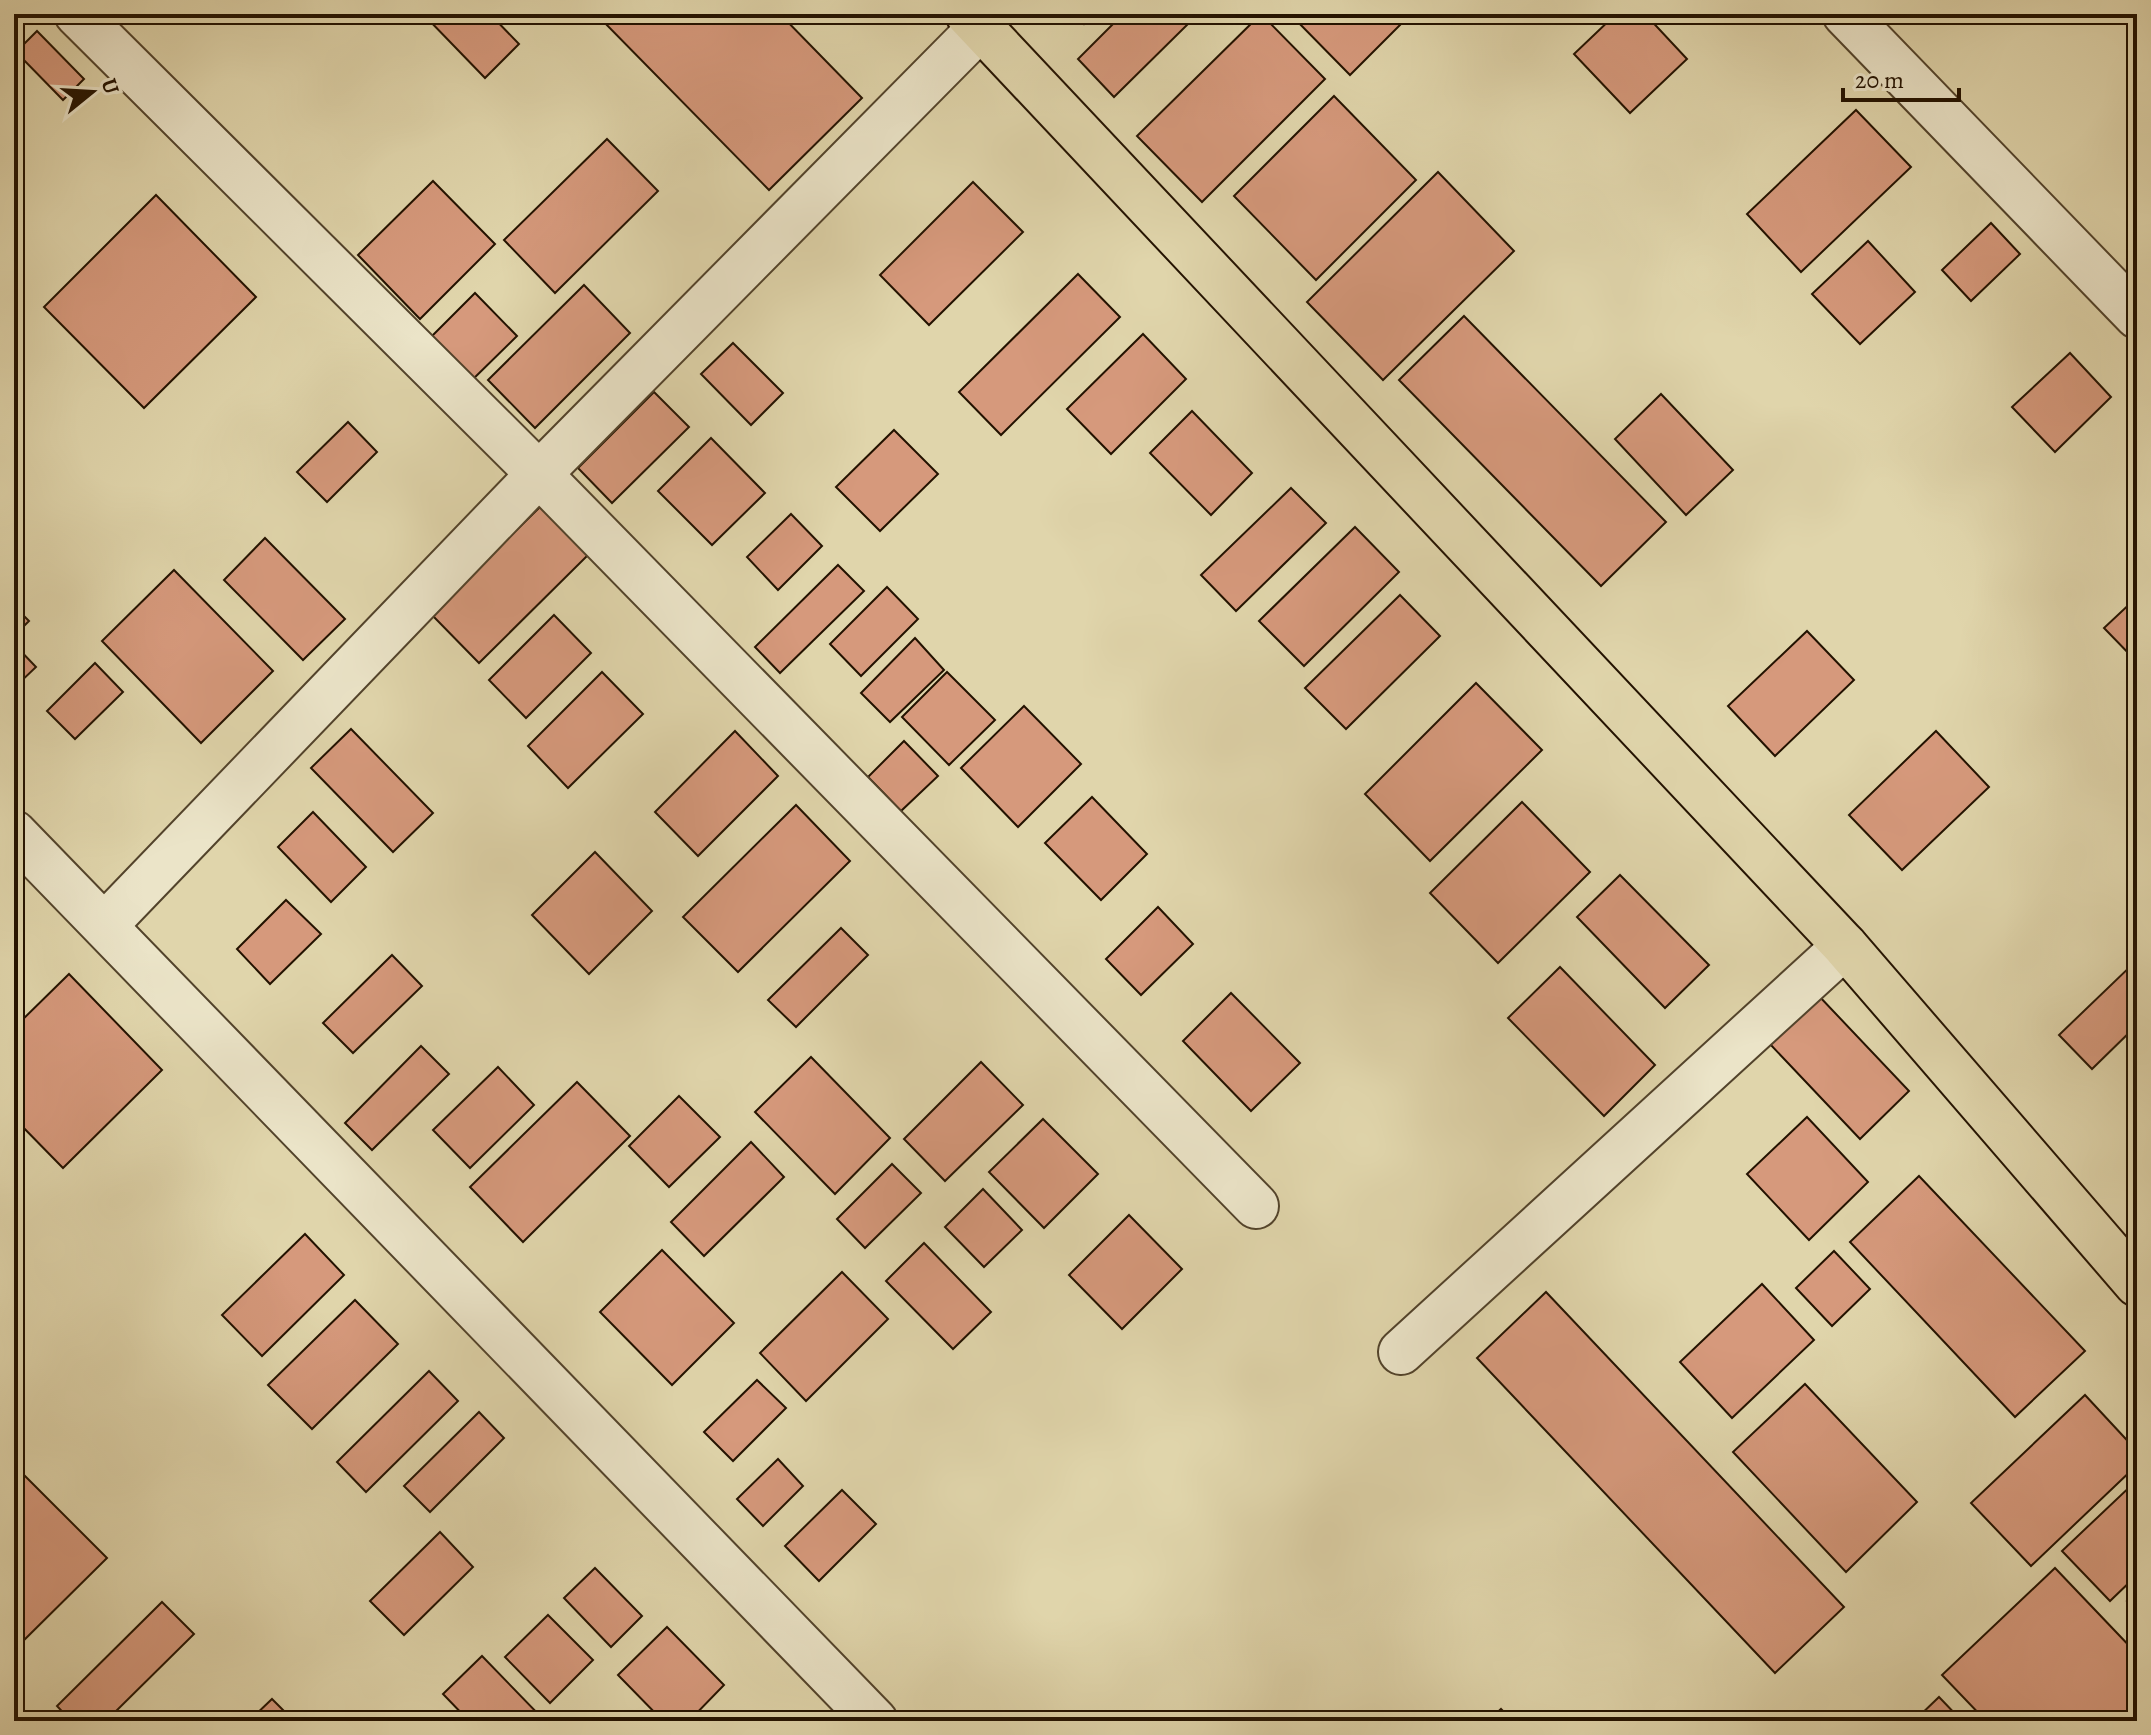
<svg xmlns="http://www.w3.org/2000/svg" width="2151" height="1735" viewBox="0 0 2151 1735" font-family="Alegreya,serif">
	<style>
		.building { fill: #d6997c; stroke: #231200; stroke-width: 2 }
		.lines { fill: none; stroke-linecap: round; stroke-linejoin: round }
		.street-casing { stroke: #52432b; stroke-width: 48 }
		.primary-casing { stroke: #231200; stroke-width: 48 }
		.street { stroke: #ebe4c8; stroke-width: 44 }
		.primary { stroke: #e0d5ab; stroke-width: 44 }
	</style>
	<rect width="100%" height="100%" fill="#e0d5ab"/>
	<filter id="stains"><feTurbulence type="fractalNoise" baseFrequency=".0025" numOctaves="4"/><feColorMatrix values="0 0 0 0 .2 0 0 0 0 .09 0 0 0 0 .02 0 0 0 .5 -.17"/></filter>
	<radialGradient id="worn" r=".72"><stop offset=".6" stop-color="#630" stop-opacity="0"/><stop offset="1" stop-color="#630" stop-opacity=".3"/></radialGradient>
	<!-- building -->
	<g class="building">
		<path d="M 423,14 L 490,14 L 519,44 L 485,78 Z"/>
		<path d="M 596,14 L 780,14 L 862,98 L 769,190 Z"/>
		<path d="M 1074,14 L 1094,14 L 1084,24 Z"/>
		<path d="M 1123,14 L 1184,14 L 1191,21 L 1114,97 L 1078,59 Z"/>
		<path d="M 1261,14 L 1325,79 L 1202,202 L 1137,136 Z"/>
		<path d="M 1290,14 L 1409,14 L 1410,15 L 1350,75 Z"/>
		<path d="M 1616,14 L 1645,14 L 1687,59 L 1630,113 L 1574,54 Z"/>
		<path d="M 2023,14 L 2039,14 L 2030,22 Z"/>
		<path d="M 37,31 L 84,79 L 63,100 L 16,52 Z"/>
		<path d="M 1334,96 L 1416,180 L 1316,280 L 1234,196 Z"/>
		<path d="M 1856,110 L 1911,167 L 1801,272 L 1747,214 Z"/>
		<path d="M 607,139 L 658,191 L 555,293 L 504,240 Z"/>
		<path d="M 1438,172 L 1514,251 L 1383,380 L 1307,302 Z"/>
		<path d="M 433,181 L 495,244 L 420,319 L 358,255 Z"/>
		<path d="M 973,182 L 1023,232 L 929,325 L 880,275 Z"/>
		<path d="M 156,195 L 256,297 L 144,408 L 44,307 Z"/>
		<path d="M 1991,223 L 2020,254 L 1971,301 L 1942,270 Z"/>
		<path d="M 1868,241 L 1915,292 L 1860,344 L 1812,294 Z"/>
		<path d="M 1078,274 L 1120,317 L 1001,435 L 959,392 Z"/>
		<path d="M 584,285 L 630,333 L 535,428 L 488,380 Z"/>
		<path d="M 475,293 L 517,336 L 467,385 L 425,343 Z"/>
		<path d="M 1464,316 L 1666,522 L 1601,586 L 1399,380 Z"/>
		<path d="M 1143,334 L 1186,379 L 1111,454 L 1067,409 Z"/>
		<path d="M 733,343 L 783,393 L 751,425 L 701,374 Z"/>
		<path d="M 2070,353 L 2111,397 L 2055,452 L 2012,407 Z"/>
		<path d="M 654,392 L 689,427 L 612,503 L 578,468 Z"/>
		<path d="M 1661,394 L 1733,470 L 1686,515 L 1615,439 Z"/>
		<path d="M 1192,411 L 1252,473 L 1211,515 L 1150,453 Z"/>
		<path d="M 348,422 L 377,452 L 327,502 L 297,472 Z"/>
		<path d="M 894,430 L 938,474 L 880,531 L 836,487 Z"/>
		<path d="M 711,438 L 765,493 L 712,545 L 658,491 Z"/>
		<path d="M 1291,488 L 1326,523 L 1236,611 L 1201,575 Z"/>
		<path d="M 541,506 L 588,555 L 479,663 L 431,614 Z"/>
		<path d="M 791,514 L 822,546 L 778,590 L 747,557 Z"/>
		<path d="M 1355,527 L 1399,572 L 1304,666 L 1259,621 Z"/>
		<path d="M 265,538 L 345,619 L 303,660 L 224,580 Z"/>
		<path d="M 838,565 L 864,591 L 780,673 L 755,647 Z"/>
		<path d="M 174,570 L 273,671 L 201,743 L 102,641 Z"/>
		<path d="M 887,587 L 918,619 L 861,676 L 830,644 Z"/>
		<path d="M 1400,595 L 1440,636 L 1346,729 L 1305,688 Z"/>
		<path d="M 2137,597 L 2137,662 L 2104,628 Z"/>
		<path d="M 14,606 L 29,621 L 14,636 Z"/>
		<path d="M 554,615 L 591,653 L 526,718 L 489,680 Z"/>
		<path d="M 1807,631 L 1854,680 L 1775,756 L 1728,706 Z"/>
		<path d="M 915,638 L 944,670 L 890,722 L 861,693 Z"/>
		<path d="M 14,644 L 36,667 L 14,688 Z"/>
		<path d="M 95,663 L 123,692 L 75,739 L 47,711 Z"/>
		<path d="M 602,672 L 643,714 L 568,788 L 528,746 Z"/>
		<path d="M 947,672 L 995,720 L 949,765 L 902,717 Z"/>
		<path d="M 1476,683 L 1542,750 L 1430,861 L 1365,794 Z"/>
		<path d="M 1024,706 L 1081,764 L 1018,827 L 961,768 Z"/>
		<path d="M 351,729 L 433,813 L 393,852 L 311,768 Z"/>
		<path d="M 735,731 L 778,776 L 698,856 L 655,812 Z"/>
		<path d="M 1936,731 L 1989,787 L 1902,870 L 1849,815 Z"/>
		<path d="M 904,741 L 938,776 L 901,811 L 868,777 Z"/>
		<path d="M 1092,797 L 1147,854 L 1101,900 L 1045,843 Z"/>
		<path d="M 1522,802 L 1590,872 L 1498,963 L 1430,893 Z"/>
		<path d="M 796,805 L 850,861 L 738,972 L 683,917 Z"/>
		<path d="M 313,812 L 366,867 L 331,902 L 278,847 Z"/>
		<path d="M 595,852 L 652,911 L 589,974 L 532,915 Z"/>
		<path d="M 1620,875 L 1709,965 L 1665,1008 L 1577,917 Z"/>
		<path d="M 286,900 L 321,934 L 270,984 L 237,949 Z"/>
		<path d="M 1158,907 L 1193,944 L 1141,995 L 1106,959 Z"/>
		<path d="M 841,928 L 868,955 L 796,1027 L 768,1000 Z"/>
		<path d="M 392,955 L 422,986 L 353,1053 L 323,1023 Z"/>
		<path d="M 2137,960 L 2137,1025 L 2092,1069 L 2059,1035 Z"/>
		<path d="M 1560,967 L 1655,1065 L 1604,1116 L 1508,1018 Z"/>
		<path d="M 69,974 L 162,1070 L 63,1168 L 14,1118 L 14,1028 Z"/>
		<path d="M 1231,993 L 1300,1063 L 1251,1111 L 1183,1041 Z"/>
		<path d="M 1818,995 L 1909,1091 L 1860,1139 L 1769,1043 Z"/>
		<path d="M 421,1046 L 449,1074 L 372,1150 L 345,1123 Z"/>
		<path d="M 811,1057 L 890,1138 L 835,1194 L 755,1112 Z"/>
		<path d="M 981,1062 L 1023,1105 L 945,1181 L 904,1139 Z"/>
		<path d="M 498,1067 L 534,1105 L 470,1168 L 433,1130 Z"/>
		<path d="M 577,1082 L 630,1136 L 523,1242 L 470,1187 Z"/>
		<path d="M 679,1096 L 720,1137 L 669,1187 L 629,1146 Z"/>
		<path d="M 1807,1117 L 1868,1182 L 1809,1240 L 1747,1174 Z"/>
		<path d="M 1043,1119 L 1098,1174 L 1044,1228 L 989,1172 Z"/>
		<path d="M 751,1142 L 784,1177 L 704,1256 L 671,1222 Z"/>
		<path d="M 892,1164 L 921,1193 L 865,1248 L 837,1219 Z"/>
		<path d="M 1919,1176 L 2085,1351 L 2015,1417 L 1850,1242 Z"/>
		<path d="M 983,1189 L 1022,1230 L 984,1267 L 945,1227 Z"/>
		<path d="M 1129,1215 L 1182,1269 L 1122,1329 L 1069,1275 Z"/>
		<path d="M 305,1234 L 344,1275 L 262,1356 L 222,1315 Z"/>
		<path d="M 924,1243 L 991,1312 L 953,1349 L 886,1281 Z"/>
		<path d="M 662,1250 L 734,1323 L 672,1385 L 600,1312 Z"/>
		<path d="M 1834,1251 L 1870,1289 L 1832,1326 L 1796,1288 Z"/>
		<path d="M 842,1272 L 888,1319 L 806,1401 L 760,1353 Z"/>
		<path d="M 1762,1284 L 1814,1340 L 1732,1418 L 1680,1362 Z"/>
		<path d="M 1546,1292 L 1844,1607 L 1775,1673 L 1477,1358 Z"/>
		<path d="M 355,1300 L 398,1344 L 312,1429 L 268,1385 Z"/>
		<path d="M 429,1371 L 458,1401 L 366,1492 L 337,1462 Z"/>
		<path d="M 757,1380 L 786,1408 L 733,1461 L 704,1432 Z"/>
		<path d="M 1805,1384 L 1917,1502 L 1846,1572 L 1733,1452 Z"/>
		<path d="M 2085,1395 L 2137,1451 L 2137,1465 L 2031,1566 L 1971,1503 Z"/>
		<path d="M 479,1412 L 504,1438 L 430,1512 L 404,1486 Z"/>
		<path d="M 778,1459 L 803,1486 L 763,1526 L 737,1499 Z"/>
		<path d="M 16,1467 L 107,1558 L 14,1650 L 14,1469 Z"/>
		<path d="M 2137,1480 L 2137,1575 L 2110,1601 L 2062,1551 Z"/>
		<path d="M 842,1490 L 876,1524 L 819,1581 L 785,1546 Z"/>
		<path d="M 440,1532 L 473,1567 L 404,1635 L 370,1601 Z"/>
		<path d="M 595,1568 L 642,1616 L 611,1647 L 564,1598 Z"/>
		<path d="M 2055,1568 L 2137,1654 L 2135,1721 L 1986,1721 L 1942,1675 Z"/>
		<path d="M 2137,1592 L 2137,1611 L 2127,1601 Z"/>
		<path d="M 162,1602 L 194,1634 L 106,1721 L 71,1721 L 57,1706 Z"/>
		<path d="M 548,1615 L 593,1660 L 550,1703 L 505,1657 Z"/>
		<path d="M 667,1627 L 724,1685 L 689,1721 L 663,1721 L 618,1675 Z"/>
		<path d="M 482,1656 L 545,1721 L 469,1721 L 443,1694 Z"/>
		<path d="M 1939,1697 L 1962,1721 L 1914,1721 Z"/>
		<path d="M 272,1699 L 294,1721 L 249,1721 Z"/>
		<path d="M 1501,1709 L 1513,1721 L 1488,1721 Z"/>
	</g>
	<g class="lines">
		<!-- street casing -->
		<g class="street-casing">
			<g id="street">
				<path d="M 77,14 L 539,474 L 1256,1206"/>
				<path d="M 1845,14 L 2137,316"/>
				<path d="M 14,833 L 875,1721"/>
				<path d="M 105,925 L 539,474 L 981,27"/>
				<path d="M 1401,1352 L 1845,946"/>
			</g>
		</g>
		<!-- primary casing -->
		<g class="primary-casing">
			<path id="primary" d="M 968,14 L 1845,946 L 2137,1284"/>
		</g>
		<!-- street -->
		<use href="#street" class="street"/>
		<!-- primary -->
		<use href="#primary" class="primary"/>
	</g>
	<!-- margin -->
	<rect width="2151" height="1735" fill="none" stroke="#e0d5ab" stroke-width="48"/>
	<rect x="16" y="16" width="2119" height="1703" fill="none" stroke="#231200" stroke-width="4"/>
	<rect x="24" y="24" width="2103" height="1687" fill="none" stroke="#231200" stroke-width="2"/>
	<!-- north arrow -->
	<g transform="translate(92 92) rotate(72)" stroke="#ebe4c8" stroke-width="6" paint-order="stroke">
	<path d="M0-6L14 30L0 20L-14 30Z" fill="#231200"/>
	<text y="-12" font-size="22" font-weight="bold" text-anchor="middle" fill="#231200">U</text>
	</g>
	<!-- scale -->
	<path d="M1843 88v12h116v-12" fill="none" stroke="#231200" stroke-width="4"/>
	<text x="1855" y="88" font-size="24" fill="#231200" stroke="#ebe4c8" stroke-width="6" paint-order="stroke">20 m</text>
	<rect width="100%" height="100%" filter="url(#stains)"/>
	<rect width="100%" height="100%" fill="url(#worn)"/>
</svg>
